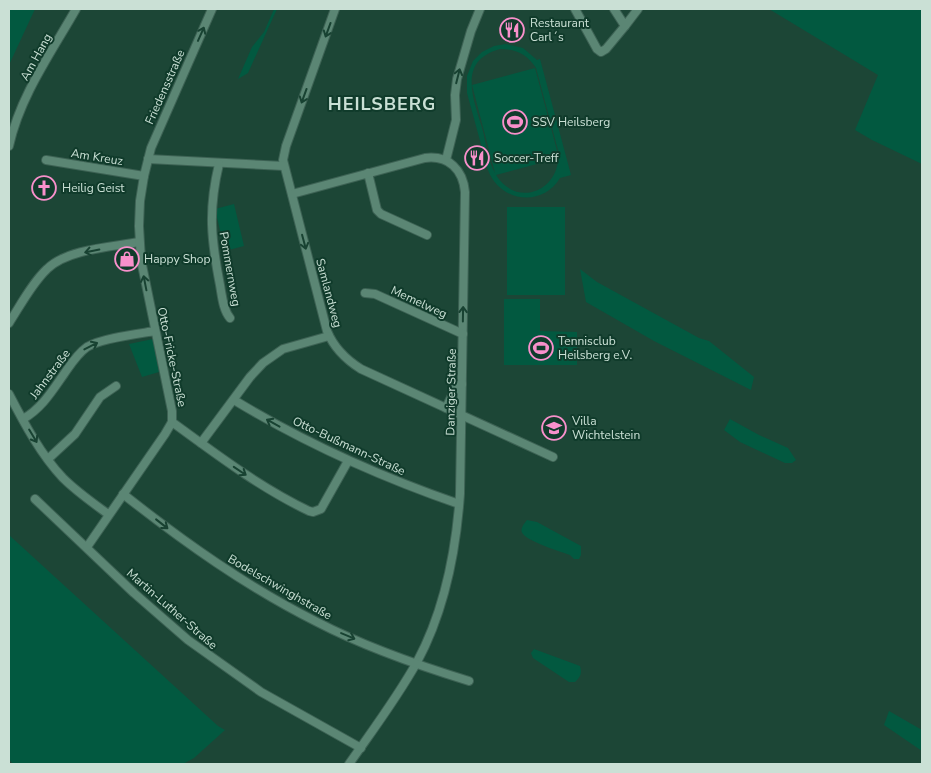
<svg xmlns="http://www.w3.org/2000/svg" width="931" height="773" viewBox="0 0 931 773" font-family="'Nunito Sans',sans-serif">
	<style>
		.green { fill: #025940; fill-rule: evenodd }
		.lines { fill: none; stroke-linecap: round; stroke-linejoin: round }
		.minor-casing { stroke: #3d6254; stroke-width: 10 }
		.minor { stroke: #5b8674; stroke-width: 8 }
		.oneway { stroke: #184232 }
		.labels { text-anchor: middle; stroke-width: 4; stroke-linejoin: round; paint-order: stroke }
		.poi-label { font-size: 12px; fill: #cae0d5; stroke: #103b2b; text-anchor: start }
		.street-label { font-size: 12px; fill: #cae0d5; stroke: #103b2b }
		.district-label { font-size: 18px; font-weight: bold; letter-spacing: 1px; fill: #cae0d5; stroke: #103b2b }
	</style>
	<rect width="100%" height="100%" fill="#1c4636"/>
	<!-- green -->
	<g class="green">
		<path d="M 9,9 L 35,9 L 9,65 Z"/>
		<path d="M 274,9 L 277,9 L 248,73 L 238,79 L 252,47 L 264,32 Z"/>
		<path d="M 769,9 L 922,9 L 922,164 L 872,140 L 855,130 L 878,75 Z"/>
		<path d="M 506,44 L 523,48 L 537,60 L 540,59 L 571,175 L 560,178 C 542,208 500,202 488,170 L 467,93 L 467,76 L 473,61 L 482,52 L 494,46 ZM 500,49 C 516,49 527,54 536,68 L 558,150 C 563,189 518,210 496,175 L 559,158 L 535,68 L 472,85 L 495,173 C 488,161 486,144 483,131 C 474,100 456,61 500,49 Z"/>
		<path d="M 234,204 L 244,246 L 225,251 L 215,209 Z"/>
		<rect x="507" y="207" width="58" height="88"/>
		<path d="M 580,269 L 597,282 L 699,338 L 709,341 L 754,377 L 751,390 L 654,341 L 586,302 Z"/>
		<path d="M 504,299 L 540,299 L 540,331 L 577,332 L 577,365 L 504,365 Z"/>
		<path d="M 153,339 L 159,372 L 142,377 L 129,344 Z"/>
		<path d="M 730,419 L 759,435 L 788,448 L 796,460 L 792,463 L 785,463 L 740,442 L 724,430 Z"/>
		<path d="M 527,520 L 537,522 L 581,546 L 581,555 L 579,559 L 574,559 L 570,555 C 559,551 529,542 523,534 C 519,529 524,524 527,520 Z"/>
		<path d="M 9,535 L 218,726 L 225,730 L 194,758 L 183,764 L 13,764 L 9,759 Z"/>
		<path d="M 534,649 L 580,666 C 582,673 581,676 575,682 L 569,682 L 533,658 L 531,653 Z"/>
		<path d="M 889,711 L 922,730 L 922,751 L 884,725 Z"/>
	</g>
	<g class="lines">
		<!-- minor casing -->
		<g class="minor-casing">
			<g id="minor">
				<path d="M 335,9 L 286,146 L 283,160 L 327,331 C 334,348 345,359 361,369 L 553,457"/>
				<path d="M 575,9 L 597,49 L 601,52 L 606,49 L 625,26"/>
				<path d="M 614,9 L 625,26 L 638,9"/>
				<path d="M 9,146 C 20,96 51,53 76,9"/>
				<path d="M 148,159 L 284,166"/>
				<path d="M 46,160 L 144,176"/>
				<path d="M 446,160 L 456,120 L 455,95 L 457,79 L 471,31 L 480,9"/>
				<path d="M 219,164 C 208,210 211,239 220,285 C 222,296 223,310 230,318"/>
				<path d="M 368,173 L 377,210 L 381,214 L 427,235"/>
				<path d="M 292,194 L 425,158 C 449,155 463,170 465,192 L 460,494 C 456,552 445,610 417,662 C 397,698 372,731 349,764"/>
				<path d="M 365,293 L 375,294 L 463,334"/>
				<path d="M 9,323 C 20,306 32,283 47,269 C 67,249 112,247 139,242"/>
				<path d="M 9,394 C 24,423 41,455 63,478 C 77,492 93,503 108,514"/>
				<path d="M 234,400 C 305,443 381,477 459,504"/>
				<path d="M 446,408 L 456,387 L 458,385 L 462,384"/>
				<path d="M 23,419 C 42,408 52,391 64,374 C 71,364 77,354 87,347 C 102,338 137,334 155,331"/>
				<path d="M 172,422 C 216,454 259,487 309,511 L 313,512 L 321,509 L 348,461"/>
				<path d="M 201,443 L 250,377 L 263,363 L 283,349 L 329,336"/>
				<path d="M 48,459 L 75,434 L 100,397 L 116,386"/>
				<path d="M 123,494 C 184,542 247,587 317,622 C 365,647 417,665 469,681"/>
				<path d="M 35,499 L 134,593 L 188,640 L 261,692 L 361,748"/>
				<path d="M 87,547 L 165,434 L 172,422 L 172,411 L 141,260 L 139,226 L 140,201 L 144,176 L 151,148 L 212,9"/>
			</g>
		</g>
		<!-- minor -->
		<use href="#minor" class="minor"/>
	</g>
	<!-- one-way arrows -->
	<defs><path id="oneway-shaft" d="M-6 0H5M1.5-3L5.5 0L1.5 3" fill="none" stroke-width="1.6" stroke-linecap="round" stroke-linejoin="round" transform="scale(1.25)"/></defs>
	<g class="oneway">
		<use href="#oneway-shaft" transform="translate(328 30) rotate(110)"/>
		<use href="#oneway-shaft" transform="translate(201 34) rotate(-66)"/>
		<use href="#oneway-shaft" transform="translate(458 76) rotate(-76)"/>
		<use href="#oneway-shaft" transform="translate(304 96) rotate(110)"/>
		<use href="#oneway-shaft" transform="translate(304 242) rotate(75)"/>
		<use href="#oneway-shaft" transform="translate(92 251) rotate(169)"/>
		<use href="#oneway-shaft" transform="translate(145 283) rotate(-101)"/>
		<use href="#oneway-shaft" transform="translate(463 314) rotate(-89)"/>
		<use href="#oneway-shaft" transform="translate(91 346) rotate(-27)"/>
		<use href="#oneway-shaft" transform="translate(273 423) rotate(-151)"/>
		<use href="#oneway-shaft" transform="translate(33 436) rotate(59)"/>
		<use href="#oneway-shaft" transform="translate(240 471) rotate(34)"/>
		<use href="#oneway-shaft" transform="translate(162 524) rotate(38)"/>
		<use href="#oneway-shaft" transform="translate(348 636) rotate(23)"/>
	</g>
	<!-- icons -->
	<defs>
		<g id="restaurant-ring" transform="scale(1.25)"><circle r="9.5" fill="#103b2b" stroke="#f890cb" stroke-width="1.5"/><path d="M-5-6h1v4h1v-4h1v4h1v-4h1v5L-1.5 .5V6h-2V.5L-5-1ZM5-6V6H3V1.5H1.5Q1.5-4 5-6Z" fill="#f890cb"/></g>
		<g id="stadium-ring" transform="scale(1.25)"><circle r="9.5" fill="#103b2b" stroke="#f890cb" stroke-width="1.5"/><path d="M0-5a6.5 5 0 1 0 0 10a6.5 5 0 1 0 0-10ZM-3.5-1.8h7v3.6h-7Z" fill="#f890cb"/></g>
		<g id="church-ring" transform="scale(1.25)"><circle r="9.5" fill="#103b2b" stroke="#f890cb" stroke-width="1.5"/><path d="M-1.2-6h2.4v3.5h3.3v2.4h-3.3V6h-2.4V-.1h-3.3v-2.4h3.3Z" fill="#f890cb"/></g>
		<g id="shop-ring" transform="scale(1.25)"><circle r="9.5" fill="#103b2b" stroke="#f890cb" stroke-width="1.5"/><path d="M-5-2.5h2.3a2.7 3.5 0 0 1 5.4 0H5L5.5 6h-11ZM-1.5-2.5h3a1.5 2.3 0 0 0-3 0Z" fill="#f890cb"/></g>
		<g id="school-ring" transform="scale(1.25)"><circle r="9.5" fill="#103b2b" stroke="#f890cb" stroke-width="1.5"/><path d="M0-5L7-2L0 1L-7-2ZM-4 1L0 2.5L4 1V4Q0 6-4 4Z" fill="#f890cb"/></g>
	</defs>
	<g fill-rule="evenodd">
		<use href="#restaurant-ring" x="512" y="30"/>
		<use href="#stadium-ring" x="515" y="122"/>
		<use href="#restaurant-ring" x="477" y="158"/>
		<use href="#church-ring" x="44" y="188"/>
		<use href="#shop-ring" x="127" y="259"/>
		<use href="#stadium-ring" x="541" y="348"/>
		<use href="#school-ring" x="554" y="428"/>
	</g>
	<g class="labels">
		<!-- poi labels -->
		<g class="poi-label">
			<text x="530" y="27">Restaurant<tspan x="530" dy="14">Carl´s</tspan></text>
			<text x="532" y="126">SSV Heilsberg</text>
			<text x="494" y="162">Soccer-Treff</text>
			<text x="62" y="192">Heilig Geist</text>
			<text x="144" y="263">Happy Shop</text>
			<text x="558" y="345">Tennisclub<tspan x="558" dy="14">Heilsberg e.V.</tspan></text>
			<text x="572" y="425">Villa<tspan x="572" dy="14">Wichtelstein</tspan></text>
		</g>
		<!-- street labels -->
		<g class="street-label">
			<text transform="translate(36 57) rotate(-61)" y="4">Am Hang</text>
			<text transform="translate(165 87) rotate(-66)" y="4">Friedensstraße</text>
			<text transform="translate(97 157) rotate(9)" y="4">Am Kreuz</text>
			<text transform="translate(230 269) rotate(80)" y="4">Pommernweg</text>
			<text transform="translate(329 293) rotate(75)" y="4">Samlandweg</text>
			<text transform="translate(419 302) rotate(25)" y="4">Memelweg</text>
			<text transform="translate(172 357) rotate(78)" y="4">Otto-Fricke-Straße</text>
			<text transform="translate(50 374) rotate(-53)" y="4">Jahnstraße</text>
			<text transform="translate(451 392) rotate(-89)" y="4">Danziger Straße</text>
			<text transform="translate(349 446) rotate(25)" y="4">Otto-Bußmann-Straße</text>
			<text transform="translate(280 587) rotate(30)" y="4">Bodelschwinghstraße</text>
			<text transform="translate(172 609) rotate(41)" y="4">Martin-Luther-Straße</text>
		</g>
		<!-- district labels -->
		<g class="district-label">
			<text x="382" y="110">HEILSBERG</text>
		</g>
	</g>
	<!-- border -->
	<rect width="931" height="773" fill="none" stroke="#cae0d5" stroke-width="20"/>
</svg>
